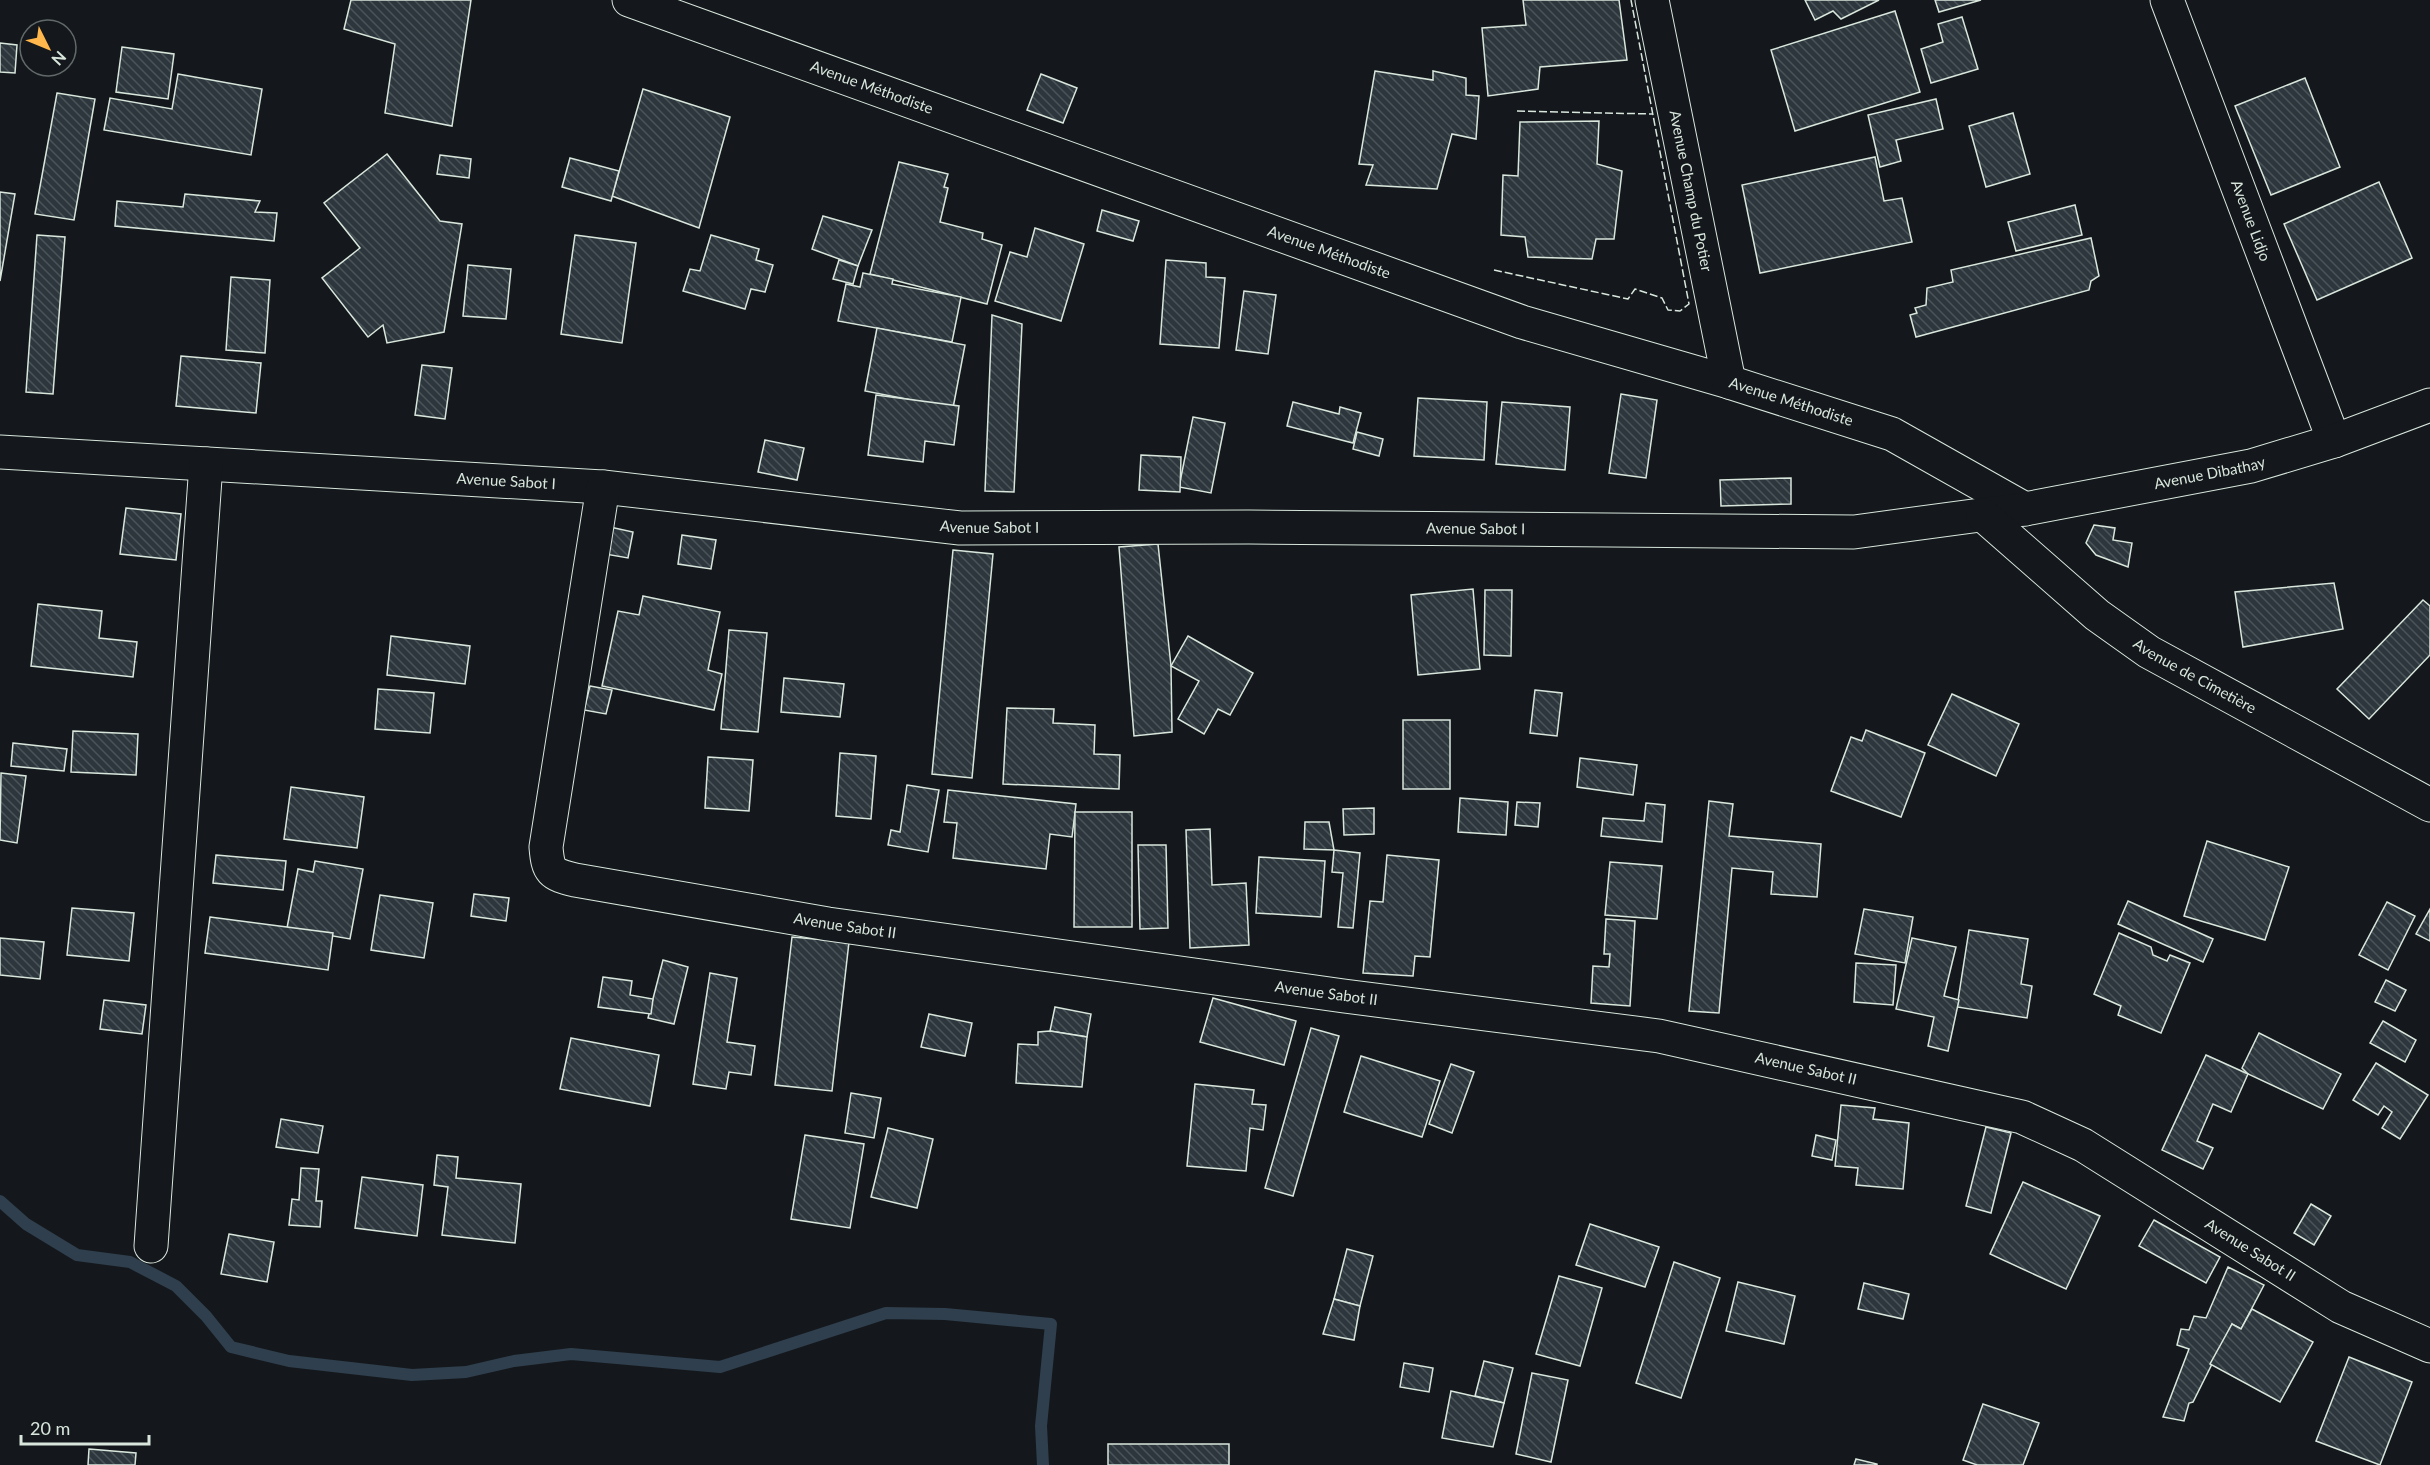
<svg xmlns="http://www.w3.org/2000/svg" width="2430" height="1465" viewBox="0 0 2430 1465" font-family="Lato,sans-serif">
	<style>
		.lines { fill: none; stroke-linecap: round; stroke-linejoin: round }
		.stream { stroke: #2f3f4d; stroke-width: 12 }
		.building { fill: url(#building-back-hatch); stroke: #d8e6dc; stroke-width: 1.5 }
		.minor-casing { stroke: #d8e6dc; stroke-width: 35 }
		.minor { stroke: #14181c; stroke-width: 33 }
		.fence { stroke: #d8e6dc; stroke-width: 1.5; stroke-dasharray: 8 3; stroke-linecap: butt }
		.labels { text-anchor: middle; stroke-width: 4.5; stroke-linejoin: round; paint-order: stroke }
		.street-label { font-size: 15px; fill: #d8e6dc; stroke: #14181c }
	</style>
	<defs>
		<pattern id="building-back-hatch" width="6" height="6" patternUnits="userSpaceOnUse" patternTransform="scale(1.5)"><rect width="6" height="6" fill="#2c363c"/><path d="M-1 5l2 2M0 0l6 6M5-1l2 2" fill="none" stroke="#4a5358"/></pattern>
	</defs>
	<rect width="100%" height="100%" fill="#14181c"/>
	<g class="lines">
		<!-- stream -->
		<path class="stream" d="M 0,1201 L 26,1224 L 77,1255 L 130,1262 L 176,1286 L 206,1316 L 231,1347 L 289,1361 L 412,1375 L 466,1372 L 514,1361 L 571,1354 L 720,1367 L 886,1313 L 945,1314 L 1051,1324 L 1041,1426 L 1043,1465"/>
	</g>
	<!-- building -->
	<g class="building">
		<path d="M 351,0 L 471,0 L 452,126 L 385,113 L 395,44 L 344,29 Z"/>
		<path d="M 1523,0 L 1619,0 L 1627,60 L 1540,67 L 1538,89 L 1488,96 L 1482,28 L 1526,25 Z"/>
		<path d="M 1805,0 L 1879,0 L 1841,19 L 1833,11 L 1815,20 Z"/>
		<path d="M 1935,0 L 1981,0 L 1939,12 Z"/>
		<path d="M 1895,11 L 1920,92 L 1795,131 L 1771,50 Z"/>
		<path d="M 1962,17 L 1978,69 L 1931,83 L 1921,49 L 1943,42 L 1938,24 Z"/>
		<path d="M 0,43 L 17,45 L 15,73 L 0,72 Z"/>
		<path d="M 122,47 L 174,54 L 168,99 L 116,92 Z"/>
		<path d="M 1375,71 L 1433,80 L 1433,71 L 1466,78 L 1466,95 L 1479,96 L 1476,139 L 1452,134 L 1437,189 L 1366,185 L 1373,165 L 1359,164 Z"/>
		<path d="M 178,74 L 262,89 L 251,155 L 104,130 L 110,98 L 172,109 Z"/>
		<path d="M 1041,74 L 1077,88 L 1063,123 L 1027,110 Z"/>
		<path d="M 2305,78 L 2340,167 L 2271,195 L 2235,106 Z"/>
		<path d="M 643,89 L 730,117 L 699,228 L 612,196 Z"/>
		<path d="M 57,93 L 95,99 L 74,220 L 35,214 Z"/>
		<path d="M 1936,99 L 1943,129 L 1896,140 L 1901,161 L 1880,167 L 1868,115 Z"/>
		<path d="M 2013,113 L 2030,174 L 1986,187 L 1969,126 Z"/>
		<path d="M 1599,121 L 1597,164 L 1622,171 L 1614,239 L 1596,239 L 1592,259 L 1528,257 L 1525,237 L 1501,235 L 1503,175 L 1518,176 L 1520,122 Z"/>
		<path d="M 387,154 L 440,221 L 462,224 L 444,332 L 387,343 L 383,325 L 368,337 L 322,278 L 360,248 L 324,203 Z"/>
		<path d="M 440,155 L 471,159 L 469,178 L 437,174 Z"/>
		<path d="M 1875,157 L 1884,201 L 1902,198 L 1912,242 L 1760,273 L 1742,185 Z"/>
		<path d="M 570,158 L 619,171 L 611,201 L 562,187 Z"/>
		<path d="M 899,162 L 948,174 L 944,187 L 948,188 L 940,222 L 983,233 L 982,239 L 1002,245 L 987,304 L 870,274 Z"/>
		<path d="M 2379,182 L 2412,258 L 2317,300 L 2284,224 Z"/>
		<path d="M 0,192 L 15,194 L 0,281 Z"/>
		<path d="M 185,194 L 260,201 L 255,212 L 277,213 L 274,241 L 115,226 L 117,201 L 183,207 Z"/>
		<path d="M 2075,205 L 2082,235 L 2016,251 L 2008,222 Z"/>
		<path d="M 1102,210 L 1139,221 L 1133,241 L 1097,231 Z"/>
		<path d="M 823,216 L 872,230 L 858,266 L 812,249 Z"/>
		<path d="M 1035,228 L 1084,244 L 1061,321 L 995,301 L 1010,252 L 1027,257 Z"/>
		<path d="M 37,235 L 65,237 L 53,394 L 26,392 Z"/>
		<path d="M 575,235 L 636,243 L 622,343 L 561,334 Z"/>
		<path d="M 711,235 L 759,249 L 756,260 L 773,265 L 765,292 L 751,289 L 745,309 L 683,291 L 690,269 L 700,271 Z"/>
		<path d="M 2091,238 L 2099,276 L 2091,281 L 2089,290 L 1916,337 L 1910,315 L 1917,313 L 1915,308 L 1926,305 L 1927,288 L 1953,282 L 1951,270 Z"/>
		<path d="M 839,260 L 858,266 L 853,284 L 833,279 Z"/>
		<path d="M 1166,260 L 1206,263 L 1206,277 L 1225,278 L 1219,348 L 1160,344 Z"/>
		<path d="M 468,265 L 511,269 L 506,319 L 463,316 Z"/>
		<path d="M 863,273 L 893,279 L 892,284 L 961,297 L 952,342 L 838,321 L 846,284 L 860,287 Z"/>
		<path d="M 231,277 L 270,280 L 265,353 L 226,350 Z"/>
		<path d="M 1244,291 L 1276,295 L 1268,354 L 1236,350 Z"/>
		<path d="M 992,315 L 1022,324 L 1014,492 L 985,491 Z"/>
		<path d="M 877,328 L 965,345 L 953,408 L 865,391 Z"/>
		<path d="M 181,356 L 261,363 L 256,413 L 176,406 Z"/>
		<path d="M 422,365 L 452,368 L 445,419 L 415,415 Z"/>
		<path d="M 1621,394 L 1657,400 L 1646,478 L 1609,473 Z"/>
		<path d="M 876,395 L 959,406 L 954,445 L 925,441 L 923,462 L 868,455 Z"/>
		<path d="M 1418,398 L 1487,402 L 1484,460 L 1414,456 Z"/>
		<path d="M 1293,402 L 1339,414 L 1340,407 L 1361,413 L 1353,443 L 1287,426 Z"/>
		<path d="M 1502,402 L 1570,407 L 1565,470 L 1496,464 Z"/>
		<path d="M 1193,417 L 1225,423 L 1211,493 L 1179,487 Z"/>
		<path d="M 1357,432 L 1383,439 L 1379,456 L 1353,449 Z"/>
		<path d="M 765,440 L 804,448 L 797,480 L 758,472 Z"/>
		<path d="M 1141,455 L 1181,457 L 1180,492 L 1139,490 Z"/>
		<path d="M 1791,478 L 1791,504 L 1721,506 L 1720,480 Z"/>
		<path d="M 126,508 L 181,514 L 176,560 L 120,554 Z"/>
		<path d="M 2094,525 L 2115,528 L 2113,540 L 2132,543 L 2128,567 L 2096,555 L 2086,543 Z"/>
		<path d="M 610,527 L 633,532 L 628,558 L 605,554 Z"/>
		<path d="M 682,535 L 716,540 L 711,569 L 678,564 Z"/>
		<path d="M 1158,544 L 1171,666 L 1172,732 L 1134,736 L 1119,547 Z"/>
		<path d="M 953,550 L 993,554 L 972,778 L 932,774 Z"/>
		<path d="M 2334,583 L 2343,629 L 2243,647 L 2235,592 Z"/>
		<path d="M 1473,589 L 1480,669 L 1418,675 L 1411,595 Z"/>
		<path d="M 1485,590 L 1512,590 L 1511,656 L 1484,655 Z"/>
		<path d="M 643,596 L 720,612 L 708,670 L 722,674 L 714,710 L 602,686 L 618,611 L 639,615 Z"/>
		<path d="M 2423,600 L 2430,606 L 2430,655 L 2369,719 L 2337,689 Z"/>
		<path d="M 38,604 L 102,611 L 99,638 L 137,642 L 133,677 L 31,666 Z"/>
		<path d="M 729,630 L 767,633 L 758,732 L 721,729 Z"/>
		<path d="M 391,636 L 470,646 L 465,684 L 387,675 Z"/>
		<path d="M 1188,636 L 1253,673 L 1230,715 L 1218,709 L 1204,734 L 1178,719 L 1199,681 L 1171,666 Z"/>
		<path d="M 784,678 L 844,684 L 840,717 L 781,712 Z"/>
		<path d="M 590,686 L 612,690 L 606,714 L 584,710 Z"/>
		<path d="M 378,689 L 434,693 L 430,733 L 375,729 Z"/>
		<path d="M 1535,690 L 1562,693 L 1557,736 L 1530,733 Z"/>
		<path d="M 1952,694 L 2019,724 L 1996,776 L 1928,745 Z"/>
		<path d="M 1007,708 L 1054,709 L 1053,723 L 1095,725 L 1094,754 L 1120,755 L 1119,789 L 1003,784 Z"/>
		<rect x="1403" y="720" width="47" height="69"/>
		<path d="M 1866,730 L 1925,753 L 1901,817 L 1831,791 L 1851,737 L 1862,741 Z"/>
		<path d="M 73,731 L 138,734 L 136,775 L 71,772 Z"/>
		<path d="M 13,743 L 67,749 L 64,771 L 11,766 Z"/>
		<path d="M 840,753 L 876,756 L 871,819 L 836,816 Z"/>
		<path d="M 708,757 L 753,760 L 749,811 L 705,808 Z"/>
		<path d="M 1580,758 L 1637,765 L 1633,795 L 1577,787 Z"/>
		<path d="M 1,773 L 26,776 L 17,843 L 0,840 Z"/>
		<path d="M 907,785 L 939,790 L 928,852 L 888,845 L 891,830 L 900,832 Z"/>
		<path d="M 291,787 L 364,797 L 357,848 L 284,839 Z"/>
		<path d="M 948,790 L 1076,804 L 1072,837 L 1050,834 L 1046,869 L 953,858 L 957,823 L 944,822 Z"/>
		<path d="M 1460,798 L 1508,802 L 1506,835 L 1458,832 Z"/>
		<path d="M 1709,801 L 1733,804 L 1729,836 L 1821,844 L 1817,897 L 1771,894 L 1773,872 L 1732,868 L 1719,1013 L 1689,1011 Z"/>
		<path d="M 1517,802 L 1540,803 L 1538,827 L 1515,825 Z"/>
		<path d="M 1646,803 L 1665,805 L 1662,842 L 1601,836 L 1603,818 L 1644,821 Z"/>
		<path d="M 1374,808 L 1374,834 L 1344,835 L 1343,809 Z"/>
		<path d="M 1075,812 L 1132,812 L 1132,927 L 1074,927 Z"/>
		<path d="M 1305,822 L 1329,822 L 1334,850 L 1304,849 Z"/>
		<path d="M 1210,829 L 1212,885 L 1246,883 L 1249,945 L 1190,948 L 1186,830 Z"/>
		<path d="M 2207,841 L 2289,867 L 2265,940 L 2184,916 Z"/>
		<path d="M 1138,845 L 1166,845 L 1168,928 L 1140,929 Z"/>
		<path d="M 1334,850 L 1360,853 L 1353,928 L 1338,927 L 1343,873 L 1332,872 Z"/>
		<path d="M 216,855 L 286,861 L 283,890 L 213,883 Z"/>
		<path d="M 1387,855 L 1439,860 L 1430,957 L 1415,956 L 1413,976 L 1363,973 L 1370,901 L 1383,902 Z"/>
		<path d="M 1259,857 L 1325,861 L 1321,917 L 1256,913 Z"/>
		<path d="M 315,861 L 363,869 L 350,939 L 287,928 L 298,869 L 313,872 Z"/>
		<path d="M 1610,862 L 1662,866 L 1657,919 L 1605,915 Z"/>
		<path d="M 474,894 L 509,898 L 506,921 L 471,916 Z"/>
		<path d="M 380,895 L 433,903 L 424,958 L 371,950 Z"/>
		<path d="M 2128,901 L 2213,939 L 2203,962 L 2118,924 Z"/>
		<path d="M 2387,902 L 2415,916 L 2388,970 L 2359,955 Z"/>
		<path d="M 72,908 L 134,913 L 129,961 L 67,955 Z"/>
		<path d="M 1864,909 L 1913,917 L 1905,963 L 1855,954 Z"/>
		<path d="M 2430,909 L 2430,941 L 2416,934 Z"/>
		<path d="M 210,917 L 333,933 L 328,970 L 205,953 Z"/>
		<path d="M 1606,919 L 1635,921 L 1630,1006 L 1591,1003 L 1593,966 L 1609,967 L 1610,954 L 1604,954 Z"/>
		<path d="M 1969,930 L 2028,939 L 2021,984 L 2032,986 L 2027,1018 L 1957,1007 Z"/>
		<path d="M 2119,933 L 2151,947 L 2153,955 L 2167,961 L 2170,955 L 2190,963 L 2161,1033 L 2118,1015 L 2121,1006 L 2094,994 Z"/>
		<path d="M 792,937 L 849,942 L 832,1091 L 775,1085 Z"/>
		<path d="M 0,938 L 44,942 L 40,979 L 0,975 Z"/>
		<path d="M 1912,938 L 1956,947 L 1944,996 L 1959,1000 L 1948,1051 L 1928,1046 L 1934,1017 L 1896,1009 Z"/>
		<path d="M 663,960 L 688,967 L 674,1024 L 648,1018 Z"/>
		<path d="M 1856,963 L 1896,965 L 1893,1005 L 1854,1002 Z"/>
		<path d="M 710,973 L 737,978 L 727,1042 L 755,1046 L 751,1075 L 729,1072 L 726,1089 L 693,1084 Z"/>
		<path d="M 603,977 L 632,981 L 630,995 L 653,999 L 651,1014 L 598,1007 Z"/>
		<path d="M 2386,980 L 2406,990 L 2395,1011 L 2375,1002 Z"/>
		<path d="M 1213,998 L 1296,1021 L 1284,1065 L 1200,1042 Z"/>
		<path d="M 104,1000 L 146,1005 L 142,1034 L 100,1029 Z"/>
		<path d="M 1055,1007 L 1091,1014 L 1087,1037 L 1050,1031 Z"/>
		<path d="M 929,1014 L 972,1023 L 965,1056 L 921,1047 Z"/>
		<path d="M 2383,1021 L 2416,1040 L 2405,1062 L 2370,1043 Z"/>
		<path d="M 1311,1028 L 1339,1036 L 1293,1196 L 1265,1188 Z"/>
		<path d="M 1050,1031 L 1087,1037 L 1082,1087 L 1016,1083 L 1018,1044 L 1038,1045 L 1038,1032 Z"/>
		<path d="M 2259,1033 L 2341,1074 L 2323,1109 L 2248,1074 L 2242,1068 Z"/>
		<path d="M 571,1038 L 659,1055 L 650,1106 L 560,1089 Z"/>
		<path d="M 2206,1055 L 2248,1074 L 2231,1112 L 2213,1104 L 2197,1141 L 2213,1148 L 2203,1169 L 2162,1150 Z"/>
		<path d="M 1361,1056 L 1440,1081 L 1422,1137 L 1344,1112 Z"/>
		<path d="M 2376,1063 L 2428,1095 L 2400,1139 L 2382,1128 L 2392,1112 L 2384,1106 L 2378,1115 L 2353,1100 Z"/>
		<path d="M 1451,1064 L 1474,1072 L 1452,1133 L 1429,1124 Z"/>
		<path d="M 1195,1084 L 1254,1090 L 1252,1104 L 1266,1105 L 1263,1130 L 1250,1128 L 1246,1171 L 1187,1166 Z"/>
		<path d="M 851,1093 L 881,1098 L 874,1138 L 845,1133 Z"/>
		<path d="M 1841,1105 L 1875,1108 L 1873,1119 L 1909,1123 L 1903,1189 L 1856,1185 L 1858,1168 L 1835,1166 Z"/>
		<path d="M 281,1119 L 323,1126 L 318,1153 L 276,1147 Z"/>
		<path d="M 1986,1127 L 2011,1133 L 1991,1213 L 1966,1206 Z"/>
		<path d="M 888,1128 L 933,1139 L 917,1208 L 871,1197 Z"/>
		<path d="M 805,1135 L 864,1144 L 850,1228 L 791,1219 Z"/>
		<path d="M 1816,1135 L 1836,1140 L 1832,1160 L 1812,1156 Z"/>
		<path d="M 437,1155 L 458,1157 L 456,1178 L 521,1184 L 515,1243 L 442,1235 L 448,1187 L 434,1185 Z"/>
		<path d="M 301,1168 L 319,1169 L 316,1201 L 322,1201 L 320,1227 L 289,1225 L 292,1199 L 299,1200 Z"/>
		<path d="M 362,1177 L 423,1185 L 417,1236 L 355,1228 Z"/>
		<path d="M 2023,1182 L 2100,1216 L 2066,1289 L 1990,1254 Z"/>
		<path d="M 2311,1204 L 2331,1216 L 2314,1245 L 2294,1233 Z"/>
		<path d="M 2154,1220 L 2220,1257 L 2206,1283 L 2139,1246 Z"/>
		<path d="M 1590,1224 L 1659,1247 L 1645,1287 L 1576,1265 Z"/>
		<path d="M 229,1234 L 274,1242 L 267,1282 L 221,1274 Z"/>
		<path d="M 1347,1249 L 1373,1256 L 1360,1306 L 1334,1299 Z"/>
		<path d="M 1674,1262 L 1720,1278 L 1681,1398 L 1636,1383 Z"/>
		<path d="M 2228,1267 L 2264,1285 L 2241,1329 L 2232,1324 L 2193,1402 L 2189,1403 L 2184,1421 L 2163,1417 L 2189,1349 L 2177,1345 L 2181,1329 L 2189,1330 L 2194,1316 L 2206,1318 Z"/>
		<path d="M 1559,1276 L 1602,1288 L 1580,1366 L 1536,1354 Z"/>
		<path d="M 1738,1282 L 1795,1296 L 1784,1344 L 1726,1331 Z"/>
		<path d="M 1864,1283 L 1909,1294 L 1903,1319 L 1858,1309 Z"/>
		<path d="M 1334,1299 L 1360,1306 L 1354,1340 L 1323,1334 Z"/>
		<path d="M 2252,1309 L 2313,1342 L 2280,1402 L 2210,1364 L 2232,1324 L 2241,1329 Z"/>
		<path d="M 2349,1357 L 2412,1382 L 2380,1465 L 2316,1441 Z"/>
		<path d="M 1484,1361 L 1513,1368 L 1504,1403 L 1475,1396 Z"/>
		<path d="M 1404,1363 L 1433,1368 L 1429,1392 L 1400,1387 Z"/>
		<path d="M 1532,1373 L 1568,1380 L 1551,1462 L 1516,1454 Z"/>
		<path d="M 1451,1391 L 1504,1403 L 1493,1447 L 1442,1438 Z"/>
		<path d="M 1983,1404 L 2039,1423 L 2023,1465 L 1977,1465 L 1963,1460 Z"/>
		<rect x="1108" y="1444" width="121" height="21"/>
		<path d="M 89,1449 L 136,1453 L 135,1465 L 88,1465 Z"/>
		<path d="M 1856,1459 L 1877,1464 L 1877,1465 L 1854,1465 Z"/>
	</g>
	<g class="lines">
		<!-- minor casing -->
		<g class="minor-casing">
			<g id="minor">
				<path id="s1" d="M 629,0 L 1522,322 L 1729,382 L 1892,434 L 2025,509"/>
				<path id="s2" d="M 1652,0 L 1729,382"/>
				<path id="s3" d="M 2167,0 L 2334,441"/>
				<path id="s4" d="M 0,452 L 603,487 L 960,528 L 1249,527 L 1854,532 L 2025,509 L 2251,466 L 2334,441 L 2430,405"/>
				<path id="s5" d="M 603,487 L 546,847 C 548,872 551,874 575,880 L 828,924 L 1344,996 L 1659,1036 L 2022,1117 L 2083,1145 L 2341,1307 L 2430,1346"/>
				<path id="s6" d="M 1983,515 L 2097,615 L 2149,652 L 2430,805"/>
				<path d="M 151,1246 L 206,464"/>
			</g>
		</g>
		<!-- minor -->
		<use href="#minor" class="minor"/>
		<!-- fence -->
		<g class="fence">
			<path d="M 1517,111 L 1652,114"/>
			<path d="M 1494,270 L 1628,299 L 1635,289 L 1662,298 L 1668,310 L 1680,311 L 1689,304 L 1631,0"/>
		</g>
	</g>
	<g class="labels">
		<!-- street labels -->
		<g class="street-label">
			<text dy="5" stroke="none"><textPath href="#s1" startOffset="258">Avenue Méthodiste</textPath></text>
			<text dy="5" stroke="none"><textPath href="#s2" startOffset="195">Avenue Champ du Potier</textPath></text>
			<text dy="5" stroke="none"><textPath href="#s3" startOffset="236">Avenue Lidjo</textPath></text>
			<text dy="5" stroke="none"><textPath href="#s1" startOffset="744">Avenue Méthodiste</textPath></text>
			<text dy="5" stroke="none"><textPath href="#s1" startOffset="1230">Avenue Méthodiste</textPath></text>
			<text dy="5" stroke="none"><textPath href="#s4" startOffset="2218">Avenue Dibathay</textPath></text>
			<text dy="5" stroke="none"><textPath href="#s4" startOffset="507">Avenue Sabot I</textPath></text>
			<text dy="5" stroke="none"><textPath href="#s4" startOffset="993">Avenue Sabot I</textPath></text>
			<text dy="5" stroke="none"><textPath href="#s4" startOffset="1479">Avenue Sabot I</textPath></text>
			<text dy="5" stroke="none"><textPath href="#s6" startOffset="267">Avenue de Cimetière</textPath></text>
			<text dy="5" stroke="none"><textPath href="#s5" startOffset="688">Avenue Sabot II</textPath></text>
			<text dy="5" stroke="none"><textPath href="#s5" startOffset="1174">Avenue Sabot II</textPath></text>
			<text dy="5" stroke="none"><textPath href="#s5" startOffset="1660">Avenue Sabot II</textPath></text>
			<text dy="5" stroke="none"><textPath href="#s5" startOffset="2146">Avenue Sabot II</textPath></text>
		</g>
	</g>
	<!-- north arrow -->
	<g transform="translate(48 48) rotate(133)"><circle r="28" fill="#14181c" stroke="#626a69" stroke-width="1.5"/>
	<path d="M0-4.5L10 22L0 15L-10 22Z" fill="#ffb74d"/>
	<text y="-9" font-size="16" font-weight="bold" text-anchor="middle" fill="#d8e6dc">N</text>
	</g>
	<!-- scale -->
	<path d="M21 1435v9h128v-9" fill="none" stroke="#d8e6dc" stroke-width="3"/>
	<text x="30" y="1435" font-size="18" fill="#d8e6dc" stroke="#14181c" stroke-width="4.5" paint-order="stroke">20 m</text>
</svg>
